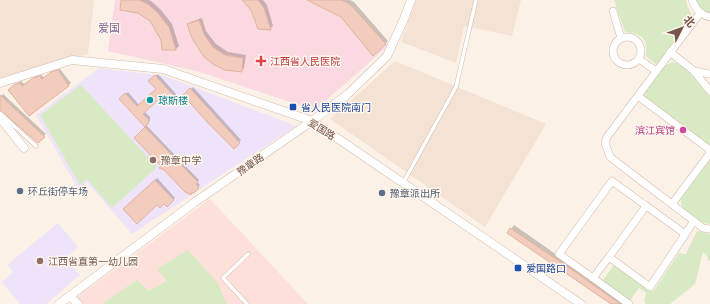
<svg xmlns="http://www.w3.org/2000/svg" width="710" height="304" viewBox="0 0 710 304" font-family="Poppins,'Noto Sans SC',sans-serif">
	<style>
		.residential { fill: #f4e2d4 }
		.commercial { fill: #fde0da }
		.education { fill: #eee3f9 }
		.medical { fill: #fad9e1 }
		.green { fill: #d8eac4 }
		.shadow { fill: #0003 }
		.building { fill: #f2cdbe; stroke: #e5b19e }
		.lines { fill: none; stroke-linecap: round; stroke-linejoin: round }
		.service-casing { stroke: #d0baae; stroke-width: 4.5 }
		.minor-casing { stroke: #d0baae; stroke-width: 8 }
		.tertiary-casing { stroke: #d0baae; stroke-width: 9 }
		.service { stroke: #fff; stroke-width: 3.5 }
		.minor { stroke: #fff; stroke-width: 7 }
		.tertiary { stroke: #fff; stroke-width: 8 }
		.health-dot { fill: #e0444e; stroke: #fff6ed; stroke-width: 1.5 }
		.culture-dot { fill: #0f9aa8; stroke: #fff6ed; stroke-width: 1.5 }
		.transit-dot { fill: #1a4fb4; stroke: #fff6ed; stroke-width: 1.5 }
		.hotel-dot { fill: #d1479c; stroke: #fff6ed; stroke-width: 1.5 }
		.education-dot { fill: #8d6e63; stroke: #fff6ed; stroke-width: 1.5 }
		.service-dot { fill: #5c6f8a; stroke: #fff6ed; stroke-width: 1.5 }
		.labels { text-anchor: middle; stroke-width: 3; stroke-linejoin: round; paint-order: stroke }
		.health-label { font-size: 10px; fill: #be3a42; stroke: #fff6ed; text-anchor: start }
		.culture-label { font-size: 10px; fill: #0d838f; stroke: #fff6ed; text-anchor: start }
		.transit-label { font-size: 10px; fill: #164399; stroke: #fff6ed; text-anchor: start }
		.street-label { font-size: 10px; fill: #76554a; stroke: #fff6ed }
		.hotel-label { font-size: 10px; fill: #b23c85; stroke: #fff6ed; text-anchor: end }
		.education-label { font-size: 10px; fill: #785e54; stroke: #fff6ed; text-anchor: start }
		.service-label { font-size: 10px; fill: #4e5e75; stroke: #fff6ed; text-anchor: start }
		.neighbourhood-label { font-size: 11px; fill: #82669a; stroke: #fff6ed }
	</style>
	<rect width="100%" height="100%" fill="#fcf1e6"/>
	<!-- residential -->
	<g class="residential">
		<path d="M 0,0 L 94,0 L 88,54 L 0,78 Z"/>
		<path d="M 416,0 L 521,0 L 512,36 L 464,26 L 456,63 L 401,42 Z"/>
		<path d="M 395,61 L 546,124 L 485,227 L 330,119 Z"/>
	</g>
	<!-- commercial -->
	<path class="commercial" d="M 210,199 L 308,304 L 81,304 L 76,298 Z"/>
	<!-- education -->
	<g class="education">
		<path d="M 99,68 L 165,76 L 296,126 L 132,234 L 87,182 L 78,189 L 36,115 Z"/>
		<path d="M 58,223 L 78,247 L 65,258 L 80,275 L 46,304 L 20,304 L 2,282 L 13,272 L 7,265 Z"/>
	</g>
	<!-- medical -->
	<path class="medical" d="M 115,0 L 342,0 L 351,5 L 388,46 L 315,110 L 196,71 L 108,51 Z"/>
	<!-- green -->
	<g class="green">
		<path d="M 614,0 L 686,0 L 687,6 L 693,16 L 657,65 L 646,56 C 648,38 642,34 625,32 Z"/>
		<path d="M 694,0 L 710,0 L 710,16 L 705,15 Z"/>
		<path d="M 673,62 C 690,67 698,85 710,96 L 710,146 L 645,97 L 644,94 C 651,85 662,64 673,62 Z"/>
		<path d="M 81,85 L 157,167 L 112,208 L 87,179 L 80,185 L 40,115 Z"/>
		<path d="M 710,160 L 710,224 C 702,224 686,213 682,206 C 681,204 681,201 681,199 Z"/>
		<path d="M 697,231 L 710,234 L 710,261 L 708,260 L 707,256 L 703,252 L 695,284 L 670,304 L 646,304 L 644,302 L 646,293 L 639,288 L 629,302 L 601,283 L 614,265 L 653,292 L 679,253 L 686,254 Z"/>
		<path d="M 188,250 L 217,282 L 227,304 L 102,304 L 137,280 L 149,291 L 167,281 L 157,269 Z"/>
	</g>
	<!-- shadow -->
	<g class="shadow">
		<path d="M 122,0 L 148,0 L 151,1 L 161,10 L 172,24 L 179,46 L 176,49 L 163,49 L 162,40 L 150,21 Z"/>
		<path d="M 242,0 L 263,0 L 267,5 L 273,26 L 270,29 Z"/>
		<path d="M 309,0 L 350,0 L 354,2 L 388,41 L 373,54 L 342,16 Z"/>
		<path d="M 202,18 L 206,31 L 216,44 L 228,52 L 246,55 L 244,68 L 241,71 L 225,69 L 188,24 L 191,22 Z"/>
		<path d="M 60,69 L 71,83 L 30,115 L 11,88 L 21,81 L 25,85 L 36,76 L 42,75 L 44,78 L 54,71 Z"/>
		<path d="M 158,74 L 176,94 L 176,97 L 173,99 L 162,94 L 144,111 L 150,117 L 150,121 L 146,125 L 199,180 L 197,182 L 200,185 L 190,194 L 135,138 L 146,127 L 120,99 L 128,92 L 139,105 L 157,89 L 150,81 Z"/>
		<path d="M 193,87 L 241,140 L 234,147 L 185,95 Z"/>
		<path d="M 3,94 L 46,134 L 38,142 L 0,109 L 0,98 Z"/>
		<path d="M 157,178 L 175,198 L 167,205 L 164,202 L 125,209 Z"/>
		<path d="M 514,225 L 627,304 L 613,304 L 508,233 Z"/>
	</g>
	<!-- building -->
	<g class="building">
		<path d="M 121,0 L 139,0 L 148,4 L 158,13 L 169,27 L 176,50 L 162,50 L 161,40 L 150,21 L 138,13 L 120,10 Z"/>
		<path d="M 242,0 L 258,0 L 264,8 L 271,30 L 258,29 L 251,10 Z"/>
		<path d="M 307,0 L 342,0 L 351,5 L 386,44 L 373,56 L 341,17 Z"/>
		<path d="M 199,20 L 204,34 L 213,47 L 225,55 L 243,58 L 242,72 L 225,70 L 213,64 L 204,57 L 192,38 L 187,24 Z"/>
		<path d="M 58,70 L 69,86 L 29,116 L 8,90 L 15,84 L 19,83 L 22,86 L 33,78 L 39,76 L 42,79 L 51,72 Z"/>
		<path d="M 155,75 L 174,96 L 174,99 L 172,102 L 168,102 L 162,96 L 143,114 L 149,120 L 148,124 L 145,127 L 119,99 L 125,93 L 137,106 L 156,89 L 148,81 Z"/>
		<path d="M 190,88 L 240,143 L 234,149 L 210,125 L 183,95 Z"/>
		<path d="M 0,95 L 45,137 L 38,143 L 0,110 Z"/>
		<path d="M 145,127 L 198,182 L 196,184 L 199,188 L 194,193 L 191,193 L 191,195 L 185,192 L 164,170 L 159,168 L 161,166 L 134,138 Z"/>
		<path d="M 155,180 L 174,200 L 167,207 L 164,204 L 160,208 L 157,205 L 137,224 L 123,209 Z"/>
		<path d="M 510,228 L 574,271 L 620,304 L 611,304 L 507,233 Z"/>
	</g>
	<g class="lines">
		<!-- service casing -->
		<g class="service-casing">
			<g id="service">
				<path d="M 0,113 L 36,146"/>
				<path d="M 403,183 L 456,87 L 476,0"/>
				<path d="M 247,304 L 223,278 L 248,254"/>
			</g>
		</g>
		<!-- minor casing -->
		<g class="minor-casing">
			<g id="minor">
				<path d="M 692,0 C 696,9 700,15 710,17"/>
				<path d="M 613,11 L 621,38"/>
				<path d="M 700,13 L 607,137 L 605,143 L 610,157 L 703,228 L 710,229"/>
				<circle cx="627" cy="51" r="14"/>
				<path d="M 670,52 L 694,71 L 710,91"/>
				<path d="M 639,59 L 656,71"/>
				<path d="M 694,71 L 710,74"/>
				<path d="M 638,96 L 710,150"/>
				<path d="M 672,204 L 710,153"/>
				<path d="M 646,206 L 609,257 L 650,287 L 694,221"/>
				<path d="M 609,257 L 593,278 L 559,254 L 612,181 L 685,234"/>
				<path d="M 593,278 L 629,304"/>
			</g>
		</g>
		<!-- tertiary casing -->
		<g class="tertiary-casing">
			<g id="tertiary">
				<path d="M 0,83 L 72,60 L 163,69 L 312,121 L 581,304"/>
				<path d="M 0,118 L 24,148"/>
				<path d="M 70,296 L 78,304"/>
				<path d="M 59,304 L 195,202 L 312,121 L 348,94 L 387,56 L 404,19 L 411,0"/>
			</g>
		</g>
		<!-- service -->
		<use href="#service" class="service"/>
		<!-- minor -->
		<use href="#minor" class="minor"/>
		<!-- tertiary -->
		<use href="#tertiary" class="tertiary"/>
	</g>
	<!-- markers -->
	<path class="health-dot" d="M259 55h4v4h4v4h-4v4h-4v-4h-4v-4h4z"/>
	<circle class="culture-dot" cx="150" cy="100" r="4"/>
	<g class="transit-dot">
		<rect x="289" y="103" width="8" height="8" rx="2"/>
		<rect x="514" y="264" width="8" height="8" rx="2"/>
	</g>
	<circle class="hotel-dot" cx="683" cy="130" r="4"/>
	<g class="education-dot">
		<circle cx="153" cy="160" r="4"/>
		<circle cx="40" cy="261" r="4"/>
	</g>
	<g class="service-dot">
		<circle cx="20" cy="191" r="4"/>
		<circle cx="382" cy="193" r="4"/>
	</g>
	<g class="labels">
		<!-- health labels -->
		<g class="health-label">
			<text x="270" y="65">江西省人民医院</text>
		</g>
		<!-- culture labels -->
		<g class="culture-label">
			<text x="158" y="104">琼斯楼</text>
		</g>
		<!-- transit labels -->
		<g class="transit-label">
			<text x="301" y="111">省人民医院南门</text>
			<text x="526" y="272">爱国路口</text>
		</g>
		<!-- street labels -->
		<g class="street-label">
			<text transform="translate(322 129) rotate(32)" y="4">爱国路</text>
			<text transform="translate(250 164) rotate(-35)" y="4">豫章路</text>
		</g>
		<!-- hotel labels -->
		<g class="hotel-label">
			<text x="675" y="134">滨江宾馆</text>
		</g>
		<!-- education labels -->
		<g class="education-label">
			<text x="161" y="164">豫章中学</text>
			<text x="48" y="265">江西省直第一幼儿园</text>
		</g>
		<!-- service labels -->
		<g class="service-label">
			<text x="28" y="195">环丘街停车场</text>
			<text x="390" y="197">豫章派出所</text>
		</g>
		<!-- neighbourhood labels -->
		<g class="neighbourhood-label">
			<text x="109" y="32">爱国</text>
		</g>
	</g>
	<!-- north arrow -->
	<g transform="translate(682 28) rotate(48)" stroke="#fff6ed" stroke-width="3" paint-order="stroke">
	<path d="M0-3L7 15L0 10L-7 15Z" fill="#76554a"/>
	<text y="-6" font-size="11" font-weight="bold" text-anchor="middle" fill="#76554a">北</text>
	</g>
</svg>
